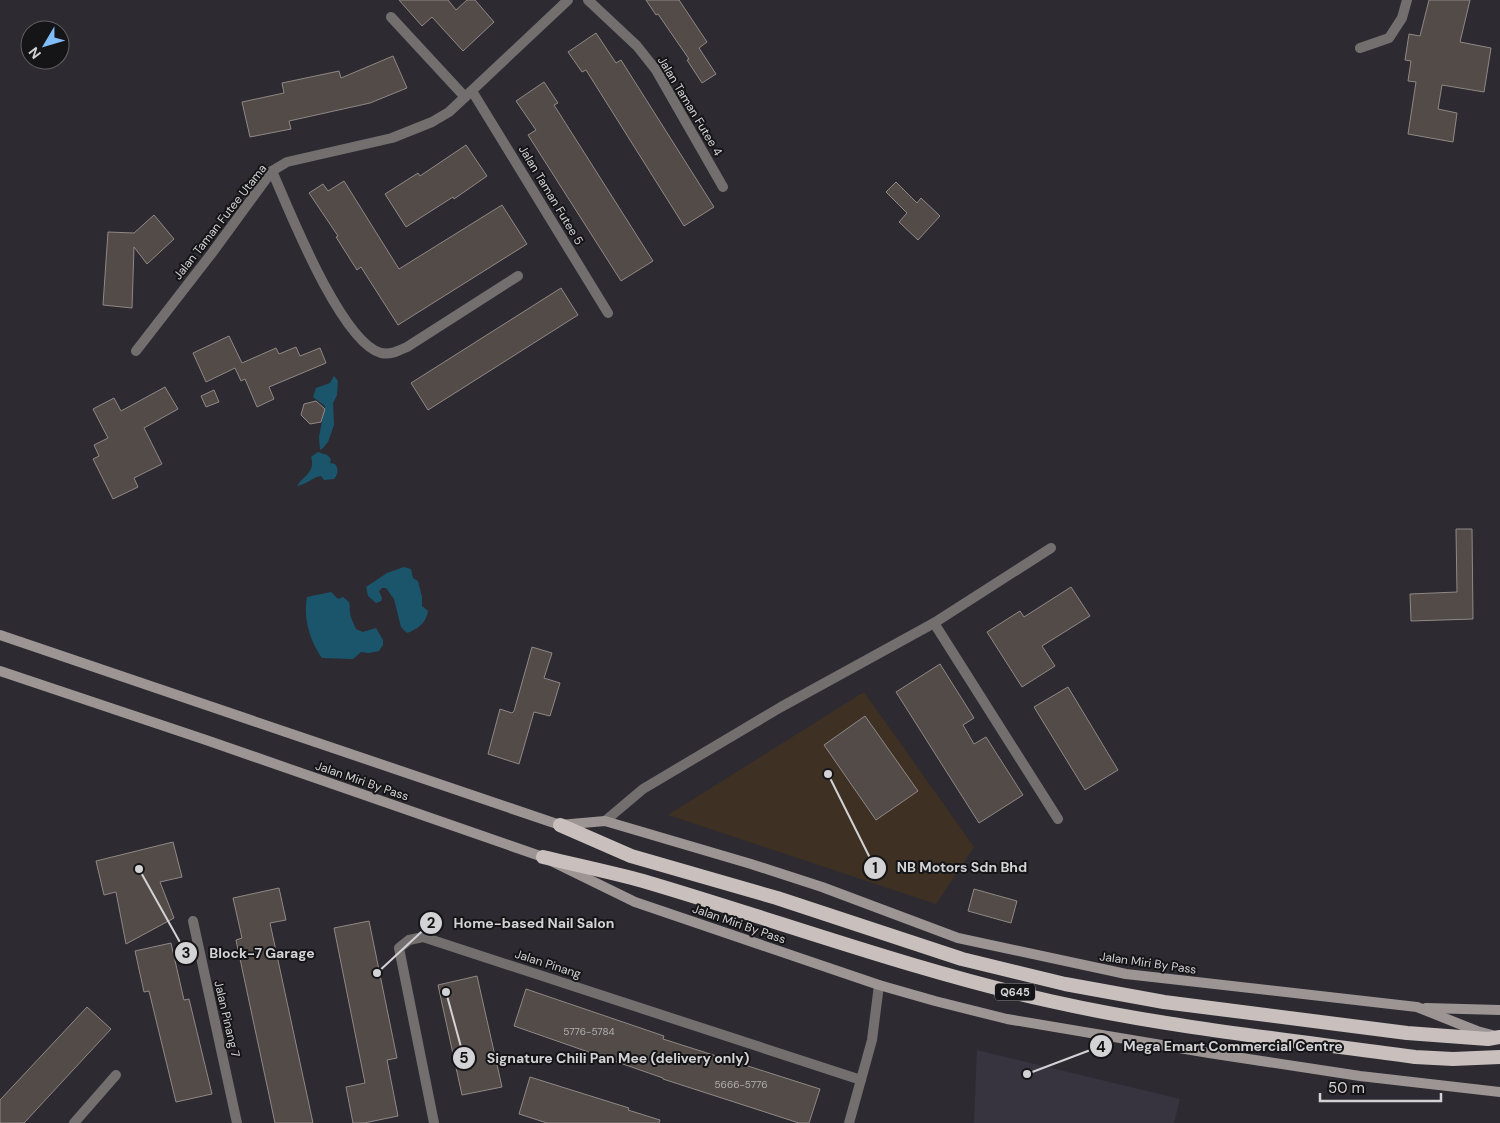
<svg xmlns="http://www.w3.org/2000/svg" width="1500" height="1123" viewBox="0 0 1500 1123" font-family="'DM Sans',sans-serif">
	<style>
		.built { fill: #38343f }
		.industrial { fill: #3e3123 }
		.water { fill: #1b556c }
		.building { fill: #534b48; stroke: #908885 }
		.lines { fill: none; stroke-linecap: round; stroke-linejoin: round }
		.minor { stroke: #736f6f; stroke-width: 10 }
		.secondary { stroke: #9c9594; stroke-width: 10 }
		.trunk { stroke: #c9c0be; stroke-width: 14 }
		.labels { text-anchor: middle; stroke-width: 4; stroke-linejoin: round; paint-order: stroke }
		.number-label { font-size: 10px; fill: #b3b0b2 }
		.shield { fill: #151417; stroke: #9a999c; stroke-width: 1 }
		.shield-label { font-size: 11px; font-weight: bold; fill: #d3d2d5 }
		.street-label { font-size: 12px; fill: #d3d2d5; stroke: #151417 }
		.leader { fill: none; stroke: #d3d2d5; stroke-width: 2 }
		.callout-dot { fill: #d3d2d5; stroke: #151417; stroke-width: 2 }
		.mark-label { font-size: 15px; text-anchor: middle; font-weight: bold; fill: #111 }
		.callout-label { font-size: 14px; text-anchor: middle; font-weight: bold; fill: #d3d2d5; stroke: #151417; stroke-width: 4; stroke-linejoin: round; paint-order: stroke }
	</style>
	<rect width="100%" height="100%" fill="#2d2b31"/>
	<!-- built -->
	<path class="built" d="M 977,1050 L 1180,1099 L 1174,1123 L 974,1123 Z"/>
	<!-- industrial -->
	<path class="industrial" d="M 864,692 L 974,847 L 936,904 L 668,815 Z"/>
	<!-- water -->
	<g class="water">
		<path d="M 334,376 L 338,381 L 337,395 L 333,403 L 334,425 L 328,442 L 323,448 L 320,450 L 319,437 L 325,406 L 313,397 L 316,388 L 330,383 Z"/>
		<path d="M 318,452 L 327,455 L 331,459 L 330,463 L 335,464 C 339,469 338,474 334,479 L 324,480 L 321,476 C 314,476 306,485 297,486 C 303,476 316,472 311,457 Z"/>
		<path d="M 404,567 L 411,569 L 413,578 L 418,581 L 422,597 L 422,606 L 428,611 C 426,623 418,629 407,633 L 401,627 L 394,599 L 386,588 L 382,588 L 379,591 L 382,598 L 381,601 L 376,603 L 368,596 L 366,587 L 387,573 Z"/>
		<path d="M 331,592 L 338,599 L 343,597 C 352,604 349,602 350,612 C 350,617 354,624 356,629 L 363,632 L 376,628 L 383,640 L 383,645 L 379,651 L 369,653 L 361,652 L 353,659 L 322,658 C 310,641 303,618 307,597 Z"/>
	</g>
	<!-- building -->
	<g class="building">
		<path d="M 399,0 L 448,0 L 456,10 L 467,0 L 475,0 L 494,22 L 463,51 L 432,17 L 422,26 Z"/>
		<path d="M 646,0 L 679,0 L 707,42 L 699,48 L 716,74 L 702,83 L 687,60 L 689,59 L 658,14 L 656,15 Z"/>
		<path d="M 1429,0 L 1470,0 L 1460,42 L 1491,48 L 1484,92 L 1442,85 L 1438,109 L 1457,113 L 1453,142 L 1408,134 L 1416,82 L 1408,81 L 1411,61 L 1405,60 L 1409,34 L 1420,36 Z"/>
		<path d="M 596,33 L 616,63 L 621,60 L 714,207 L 684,226 L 586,70 L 582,72 L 568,52 Z"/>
		<path d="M 393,56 L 407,88 L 370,103 L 289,121 L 291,129 L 250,137 L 242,102 L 284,93 L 282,83 L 339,71 L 341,78 Z"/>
		<path d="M 544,82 L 558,103 L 554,105 L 653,261 L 621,281 L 528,135 L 536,130 L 516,101 Z"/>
		<path d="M 466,145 L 487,176 L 454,199 L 453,197 L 406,227 L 385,194 L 418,173 L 420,176 Z"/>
		<path d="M 344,181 L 399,269 L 502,205 L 527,244 L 398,325 L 361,267 L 357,270 L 336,237 L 338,236 L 309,193 L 323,184 L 328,191 Z"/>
		<path d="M 896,182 L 917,203 L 921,198 L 940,216 L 918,240 L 899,222 L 907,213 L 886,192 Z"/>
		<path d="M 154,215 L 174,239 L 147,264 L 134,247 L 132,308 L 103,305 L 108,232 L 134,233 Z"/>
		<path d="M 561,288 L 578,315 L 428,410 L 411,383 Z"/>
		<path d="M 229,336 L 242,363 L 276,348 L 279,354 L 296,347 L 300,356 L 320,348 L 326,363 L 269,387 L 274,399 L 257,407 L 245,379 L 241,381 L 235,368 L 206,382 L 193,353 Z"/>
		<path d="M 165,387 L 178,409 L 144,428 L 162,464 L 134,478 L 138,487 L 113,499 L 93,459 L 99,456 L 94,445 L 108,438 L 93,409 L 114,398 L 121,411 Z"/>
		<path d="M 214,390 L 219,402 L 206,407 L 201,396 Z"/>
		<path d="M 316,401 L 325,409 L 321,422 L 310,424 L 301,415 L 304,404 Z"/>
		<path d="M 1456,529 L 1472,529 L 1473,619 L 1411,621 L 1410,594 L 1457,592 Z"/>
		<path d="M 1071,587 L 1090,616 L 1042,646 L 1055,666 L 1022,687 L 987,632 L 1020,611 L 1024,617 Z"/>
		<path d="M 532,647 L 552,653 L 544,678 L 560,683 L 550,716 L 534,712 L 519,764 L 488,754 L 500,709 L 512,713 L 514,711 Z"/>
		<path d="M 940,664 L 974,718 L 963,725 L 974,744 L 986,737 L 1023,795 L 979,823 L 896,692 Z"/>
		<path d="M 1068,687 L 1118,770 L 1085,790 L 1034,707 Z"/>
		<path d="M 865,716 L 918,791 L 876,820 L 824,745 Z"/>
		<path d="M 173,842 L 182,877 L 160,882 L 174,918 L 126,944 L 116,892 L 104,895 L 96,861 Z"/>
		<path d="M 279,888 L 286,920 L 270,923 L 313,1123 L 275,1123 L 236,940 L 242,938 L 233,898 Z"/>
		<path d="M 974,889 L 1017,901 L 1011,923 L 968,911 Z"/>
		<path d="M 369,921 L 397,1058 L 387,1060 L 398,1116 L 364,1123 L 353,1123 L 346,1087 L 365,1083 L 334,928 Z"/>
		<path d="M 171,943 L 184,1000 L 189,999 L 212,1094 L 176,1102 L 149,991 L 144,992 L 135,951 Z"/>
		<path d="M 477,976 L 502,1087 L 462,1095 L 438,985 Z"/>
		<path d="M 526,989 L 664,1036 L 663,1039 L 820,1089 L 809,1123 L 799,1123 L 663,1079 L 663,1078 L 514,1026 Z"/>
		<path d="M 87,1007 L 111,1029 L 24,1123 L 0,1123 L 0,1100 Z"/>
		<path d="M 530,1077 L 629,1108 L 628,1110 L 660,1120 L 659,1123 L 547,1123 L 519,1114 Z"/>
	</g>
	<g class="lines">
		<!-- minor -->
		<g class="minor">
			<path d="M 588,0 L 637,46 L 656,70 L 723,187"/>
			<path d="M 391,17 L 465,97"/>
			<path d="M 1360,48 L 1389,38 L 1402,18 L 1407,0"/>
			<path d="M 472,91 L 608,313"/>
			<path d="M 272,171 C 289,210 341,342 381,353 C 391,355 398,351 407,347 L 518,276"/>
			<path d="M 136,351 L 212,253 L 272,171 L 287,162 L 392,138 L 432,122 L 449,112 L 465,97 L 568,0"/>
			<path d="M 934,623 L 1058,819"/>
			<path d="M 605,821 L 643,789 L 781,707 L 934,623 L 1051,548"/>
			<path d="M 193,921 L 237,1123"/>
			<path d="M 74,1123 L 116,1075"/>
			<path d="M 434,1123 L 399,948 L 409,940 L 423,937 L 861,1080"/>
			<path d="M 849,1123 L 872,1040 L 879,985"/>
		</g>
		<!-- secondary -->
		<g class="secondary">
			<path d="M 0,635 L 560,825 L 605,821 L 751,864 L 822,887 L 958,938 L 1126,974 L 1417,1007 L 1477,1031 L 1492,1035"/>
			<path d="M 0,671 L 206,740 L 543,857 L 635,902 L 879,985 L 935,1001 L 1007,1019 L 1209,1053 L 1360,1076 L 1500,1092"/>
			<path d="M 1426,1008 L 1500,1010"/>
		</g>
		<!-- trunk -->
		<g class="trunk">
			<path d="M 560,825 L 631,856 L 777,898 L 962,959 L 1065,984 L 1164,1002 L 1407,1033 L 1488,1039 L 1500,1037"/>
			<path d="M 543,857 C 576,865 610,872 643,881 C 779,921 912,970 1050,1001 C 1170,1028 1293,1040 1415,1057 L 1453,1059 L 1500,1057"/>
		</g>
	</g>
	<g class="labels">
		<!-- number labels -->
		<g class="number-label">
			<text x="589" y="1035">5776-5784</text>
			<text x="741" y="1088">5666-5776</text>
		</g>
		<!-- shield labels -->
		<rect class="shield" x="995" y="983.5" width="40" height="17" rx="4"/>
		<g class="shield-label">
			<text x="1015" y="996">Q645</text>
		</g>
		<!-- street labels -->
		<g class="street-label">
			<text transform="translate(690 106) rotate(59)" y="4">Jalan Taman Futee 4</text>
			<text transform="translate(551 195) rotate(59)" y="4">Jalan Taman Futee 5</text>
			<text transform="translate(220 222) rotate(-52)" y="4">Jalan Taman Futee Utama</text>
			<text transform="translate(362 781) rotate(19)" y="4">Jalan Miri By Pass</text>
			<text transform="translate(739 924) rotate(19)" y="4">Jalan Miri By Pass</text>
			<text transform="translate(1148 963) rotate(8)" y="4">Jalan Miri By Pass</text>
			<text transform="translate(548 964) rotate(18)" y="4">Jalan Pinang</text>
			<text transform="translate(227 1019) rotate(77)" y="4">Jalan Pinang 7</text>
		</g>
	</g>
	<!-- callouts -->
	<path class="leader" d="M828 774L875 868M377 973L431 923M139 869L186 953M1027 1074L1101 1046M446 992L464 1058"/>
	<g class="callout-dot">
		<circle cx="828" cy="774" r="5"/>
		<circle cx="377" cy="973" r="5"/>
		<circle cx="139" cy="869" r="5"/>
		<circle cx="1027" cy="1074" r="5"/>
		<circle cx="446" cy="992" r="5"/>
		<circle cx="875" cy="868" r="12"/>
		<circle cx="431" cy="923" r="12"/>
		<circle cx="186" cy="953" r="12"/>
		<circle cx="1101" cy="1046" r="12"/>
		<circle cx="464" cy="1058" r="12"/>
	</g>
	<g class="mark-label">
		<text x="875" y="873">1</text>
		<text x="431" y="928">2</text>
		<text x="186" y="958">3</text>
		<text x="1101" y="1052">4</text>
		<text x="464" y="1063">5</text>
	</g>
	<g class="callout-label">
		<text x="962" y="872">NB Motors Sdn Bhd</text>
		<text x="534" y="928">Home-based Nail Salon</text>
		<text x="262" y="958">Block-7 Garage</text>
		<text x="1233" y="1051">Mega Emart Commercial Centre</text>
		<text x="618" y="1063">Signature Chili Pan Mee (delivery only)</text>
	</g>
	<!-- north arrow -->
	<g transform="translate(45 45) rotate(232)"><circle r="24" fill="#151417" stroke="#616063"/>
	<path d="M0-4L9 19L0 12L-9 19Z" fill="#81bdfa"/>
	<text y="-8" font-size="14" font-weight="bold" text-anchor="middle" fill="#d3d2d5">N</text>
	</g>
	<!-- scale -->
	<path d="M1320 1093v8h121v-8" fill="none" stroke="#d3d2d5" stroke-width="2.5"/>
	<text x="1328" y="1093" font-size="15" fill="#d3d2d5" stroke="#151417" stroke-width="4" paint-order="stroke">50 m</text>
</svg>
